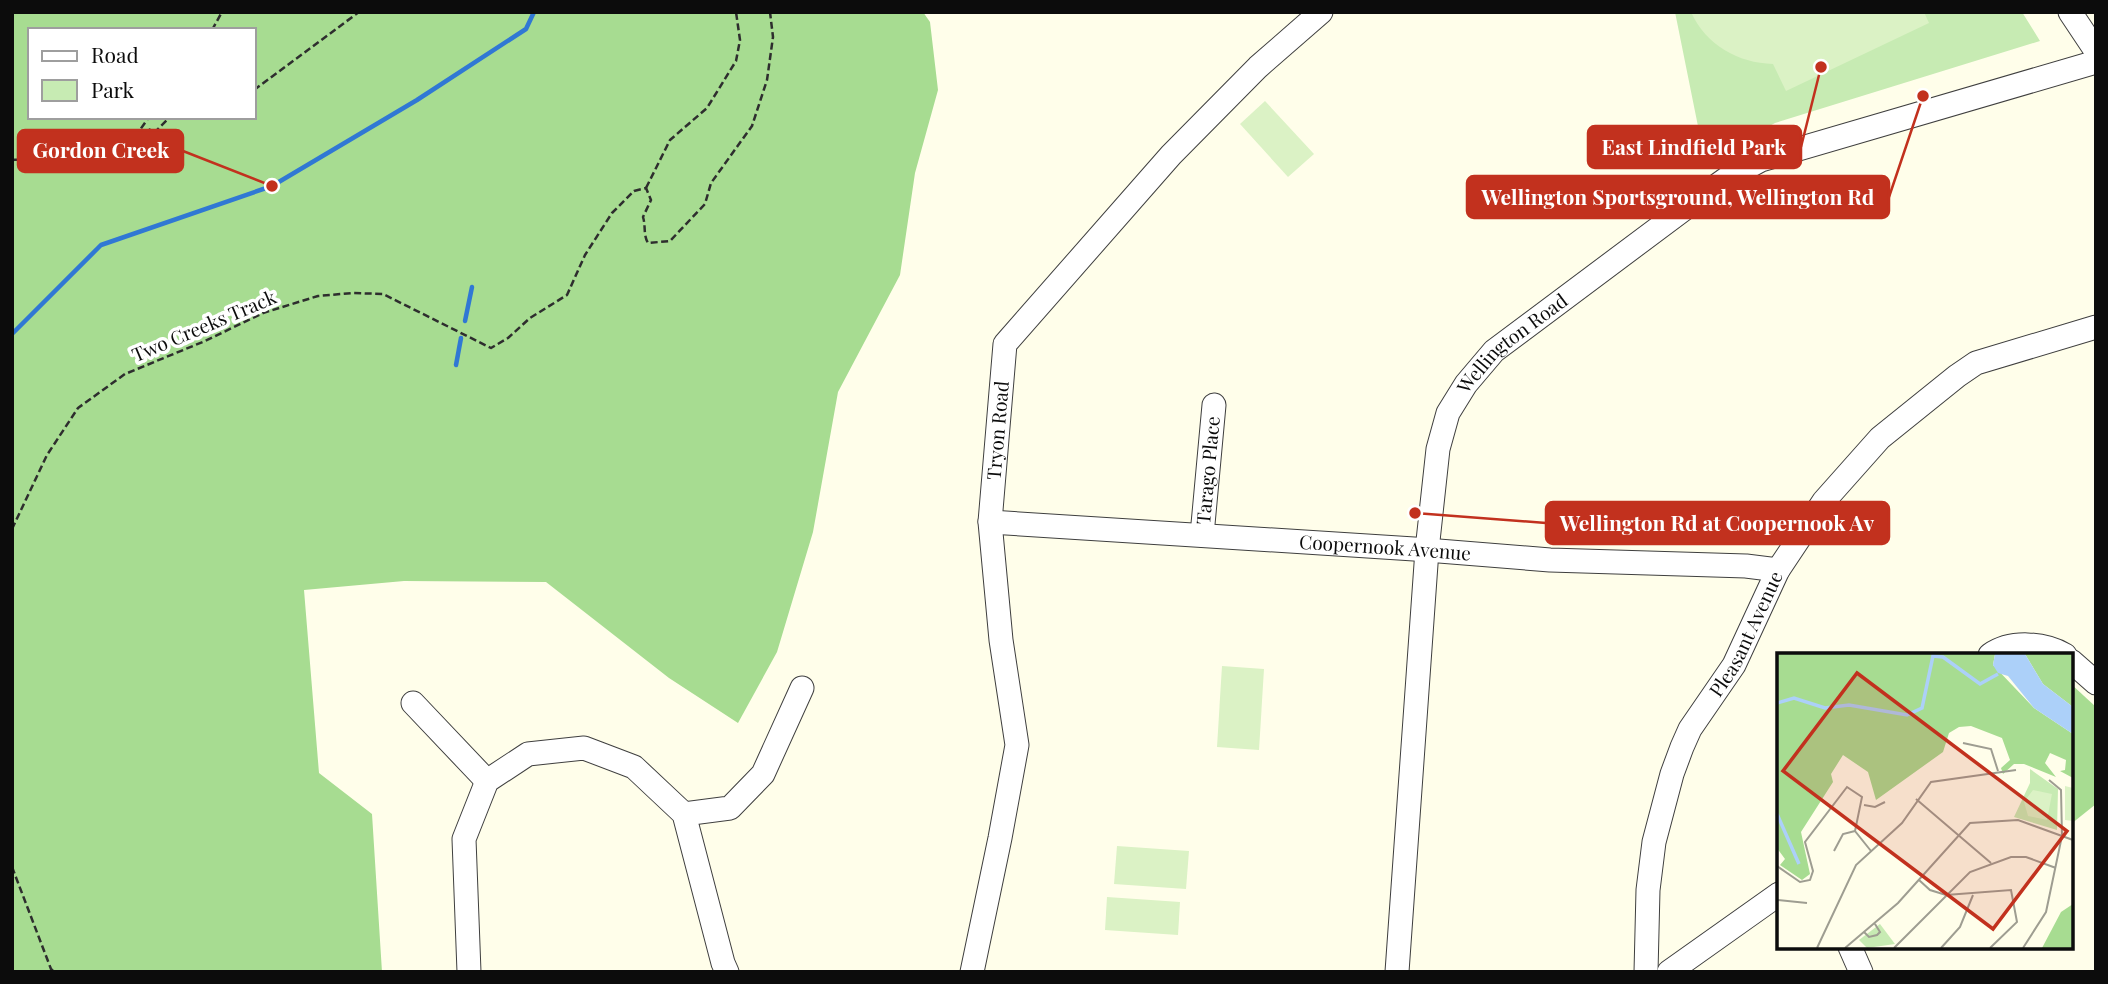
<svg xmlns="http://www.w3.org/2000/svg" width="2108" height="984" viewBox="0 0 2108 984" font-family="'Playfair Display',serif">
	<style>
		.green { fill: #c7ebb3 }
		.forest { fill: #a7dc91; fill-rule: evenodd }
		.pitch { fill: #dbf2c5 }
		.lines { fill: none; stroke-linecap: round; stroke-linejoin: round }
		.stream { stroke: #3078d4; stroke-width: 4.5 }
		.minor-casing { stroke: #3f3f3f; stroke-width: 25 }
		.path { stroke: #2e2e2e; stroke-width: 2.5; stroke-dasharray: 7 3.5; stroke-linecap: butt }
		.minor { stroke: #fff; stroke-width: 23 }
		.labels { text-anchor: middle; stroke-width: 7; stroke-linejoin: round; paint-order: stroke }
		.street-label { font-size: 19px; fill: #0c0c0c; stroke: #fff }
		.inset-river { fill: none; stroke: #acd0f9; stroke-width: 3.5 }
		.inset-road { fill: none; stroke: #9e9d91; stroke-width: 2 }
		.view { fill: #c2311e; fill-opacity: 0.15; stroke: #c2311e; stroke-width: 3.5 }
		.inset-edge { fill: none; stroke: #0c0c0c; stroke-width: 3.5 }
		.leader { fill: none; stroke: #c2311e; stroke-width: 2.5 }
		.callout-dot { fill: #c2311e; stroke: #fff; stroke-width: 2.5 }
		.callout { fill: #c2311e; stroke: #c2311e; stroke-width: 2.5 }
		.callout-label { font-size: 21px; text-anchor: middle; font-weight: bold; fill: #fff }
	</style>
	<rect width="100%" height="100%" fill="#fffeea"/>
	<!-- green -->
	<path class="green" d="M 1675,12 L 2022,12 L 2040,41 L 1775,123 L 1705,161 Z"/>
	<!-- forest -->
	<g class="forest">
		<path d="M 12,12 L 923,12 L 930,22 L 938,90 L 915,173 L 900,275 L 838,392 L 813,532 L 777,652 L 738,723 L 669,678 L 546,582 L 404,581 L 304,590 L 319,773 L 372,814 L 382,972 L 12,972 ZM 30,30 L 254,30 L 254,117 L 30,117 Z"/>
		<path d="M 2071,684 L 2096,707 L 2096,804 L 2071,824 Z"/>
	</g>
	<!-- pitch -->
	<g class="pitch">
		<path d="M 1691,12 L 1924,12 L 1929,23 L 1786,91 L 1773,64 C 1738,63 1706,45 1691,12 Z"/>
		<path d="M 1265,101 L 1314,154 L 1288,177 L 1240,124 Z"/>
		<path d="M 1222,666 L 1264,669 L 1259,750 L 1217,747 Z"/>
		<path d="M 1117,846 L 1189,851 L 1186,889 L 1114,884 Z"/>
		<path d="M 1107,897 L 1180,902 L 1178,935 L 1105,930 Z"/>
	</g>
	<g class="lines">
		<!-- stream -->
		<g class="stream">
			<path d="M 465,321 L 472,287"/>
			<path d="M 12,334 L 101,245 L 272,186 L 417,100 L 526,29 L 534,12"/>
			<path d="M 456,365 L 461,338"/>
		</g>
		<!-- minor casing -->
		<g class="minor-casing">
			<g id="minor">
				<path d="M 2070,12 L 2096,51"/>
				<path id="s1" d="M 990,522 L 1414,549 L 1550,560 L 1746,566 L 1778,570"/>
				<path id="s2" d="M 1202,535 L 1214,405"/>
				<path d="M 1990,655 C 2011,640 2044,643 2065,655"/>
				<path d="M 2071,661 L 2096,683"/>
				<path d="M 413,703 L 487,781"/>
				<path d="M 684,814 L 730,808 L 763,774 L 802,688"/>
				<path d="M 1850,947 L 1861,972"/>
				<path d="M 469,972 L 464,839 L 487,781 L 528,754 L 584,748 L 634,767 L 684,814 L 723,963 L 727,972"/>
				<path id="s3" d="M 972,972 L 1000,838 L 1017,745 L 1001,640 L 990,522 L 1005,344 L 1171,155 L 1258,67 L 1321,12"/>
				<path id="s4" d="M 1397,972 L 1427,550 L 1438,449 L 1448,413 L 1466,384 L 1494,351 L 1684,209 L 1726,179 L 1761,160 L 2096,62"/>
				<path id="s5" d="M 1646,972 L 1648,890 L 1654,842 L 1672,774 L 1682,747 L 1690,729 L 1734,665 L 1778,570 L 1824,501 L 1880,438 L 1957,376 L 1976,363 L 2096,327"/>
				<path d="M 1669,972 L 1779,894"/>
			</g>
		</g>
		<!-- path -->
		<g class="path">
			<path d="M 212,30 L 222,12"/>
			<path d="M 254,90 L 359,12"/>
			<path d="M 135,137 L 149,117"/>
			<path d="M 12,160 C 60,158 108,154 151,129 L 150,137 L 170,117"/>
			<path d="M 646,188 L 670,140 L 707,108 L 736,61 L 740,40 L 736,12"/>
			<path d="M 12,529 L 47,455 L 78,408 L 125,374 L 205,341 L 263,313 L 318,296 L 353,293 L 383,294 L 491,348 L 508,338 L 530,318 L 567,295 L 585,255 L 612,213 L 634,191 L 646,188 L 651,200 L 643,217 C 646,227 643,234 648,243 L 670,241 L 705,204 L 711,183 L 752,126 L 767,80 L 773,37 L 770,12"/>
			<path d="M 12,867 L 51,969 L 54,972"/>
		</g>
		<!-- minor -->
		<use href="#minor" class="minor"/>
	</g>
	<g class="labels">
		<!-- street labels -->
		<g class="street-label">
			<text transform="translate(204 326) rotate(-23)" y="7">Two Creeks Track</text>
			<text dy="7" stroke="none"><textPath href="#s4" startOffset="658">Wellington Road</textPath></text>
			<text dy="7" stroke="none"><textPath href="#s3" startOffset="548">Tryon Road</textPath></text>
			<text dy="7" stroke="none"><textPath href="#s2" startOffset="65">Tarago Place</textPath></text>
			<text dy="7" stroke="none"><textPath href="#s1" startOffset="396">Coopernook Avenue</textPath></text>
			<text dy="7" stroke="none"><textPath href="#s5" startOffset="360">Pleasant Avenue</textPath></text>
		</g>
	</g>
	<!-- overview -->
	<g transform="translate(1777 653)">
		<rect width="296" height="296" fill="#fffeea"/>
		<path d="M 253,116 L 281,136 L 280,177 L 237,164 L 253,130 ZM 103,271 L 118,291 L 90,295 L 82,287 Z" fill="#c7ebb3"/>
		<path d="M 0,1 L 218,1 L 216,12 L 257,55 L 296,81 L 296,125 L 283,118 L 288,117 L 289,107 L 273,100 L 268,110 L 279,124 L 247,111 L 237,111 L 226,121 L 224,115 L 233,107 L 225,85 L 194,73 L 182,74 L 172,80 L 166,99 L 99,147 L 91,119 L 66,102 L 54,121 L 56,129 L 24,179 L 33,221 L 25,227 L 3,212 L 8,206 L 0,195 ZM 248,1 L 296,1 L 296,54 L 266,31 ZM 296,251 L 296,295 L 265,295 L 284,259 Z" fill="#a7dc91"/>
		<path d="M 288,133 L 296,135 L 296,168 L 288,167 ZM 256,137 L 275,141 L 270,167 L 251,163 L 247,149 Z" fill="#dbf2c5"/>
		<path d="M 218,1 L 248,1 L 266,31 L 296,54 L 296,81 L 257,55 L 231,23 L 221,20 L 216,12 Z" fill="#acd0f9"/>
		<path class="inset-river" d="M 0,50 L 17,45 L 48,55 L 72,52 L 130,62 L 145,55 L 156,3 L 166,4 L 203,31 L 221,21M 0,161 L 22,211"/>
		<path class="inset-road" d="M 186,90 L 214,96 L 221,118M 139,146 L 214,210M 87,152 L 98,154 L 108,149M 57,198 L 66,181 L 78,178M 0,213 L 23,229 L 33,227 L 36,218 L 28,189 L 70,134 L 85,144 L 78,178 L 94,198M 142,227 L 153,237 L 169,242 L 234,237 L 240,269 L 213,295M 0,247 L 30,250M 87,279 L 92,284 L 100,282 L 103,279 L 98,271M 40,295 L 79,212 L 125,170 L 154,129 L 239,117M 68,295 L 121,250 L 193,170 L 241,167 L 296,187M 117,295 L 193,219 L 234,204 L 249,204 L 279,215M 164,295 L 183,274 L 196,242M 246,295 L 269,259 L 285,183 L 284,137 L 272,127"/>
		<path class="view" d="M 80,20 L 290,178 L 216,276 L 6,118 Z"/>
		<rect width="296" height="296" class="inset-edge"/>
	</g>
	<!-- callouts -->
	<path class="leader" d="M1821 67L1801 147M272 186L183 151M1923 96L1889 197M1415 513L1546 523"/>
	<g class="callout-dot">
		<circle cx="1821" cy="67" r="7"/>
		<circle cx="272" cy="186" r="7"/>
		<circle cx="1923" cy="96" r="7"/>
		<circle cx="1415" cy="513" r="7"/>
	</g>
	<g class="callout">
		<rect x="1588" y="126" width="213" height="42" rx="7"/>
		<rect x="18" y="130" width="165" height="42" rx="7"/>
		<rect x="1467" y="176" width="422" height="42" rx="7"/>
		<rect x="1546" y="502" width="343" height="42" rx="7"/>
	</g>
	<g class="callout-label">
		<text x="1694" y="155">East Lindfield Park</text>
		<text x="101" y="158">Gordon Creek</text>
		<text x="1678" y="205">Wellington Sportsground, Wellington Rd</text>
		<text x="1717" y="531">Wellington Rd at Coopernook Av</text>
	</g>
	<!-- border -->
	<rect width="2108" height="984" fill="none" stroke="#0c0c0c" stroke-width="28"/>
	<!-- legend -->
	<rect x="28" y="28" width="228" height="91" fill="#ffffff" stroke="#9e9e9e" stroke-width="2"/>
	<rect x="42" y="51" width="35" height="10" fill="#ffffff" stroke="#9e9e9e" stroke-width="2"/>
	<text x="91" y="63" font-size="21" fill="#0c0c0c">Road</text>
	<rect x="42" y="80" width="35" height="21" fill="#c7ebb3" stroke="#9e9e9e" stroke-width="2"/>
	<text x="91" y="98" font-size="21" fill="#0c0c0c">Park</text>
</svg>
